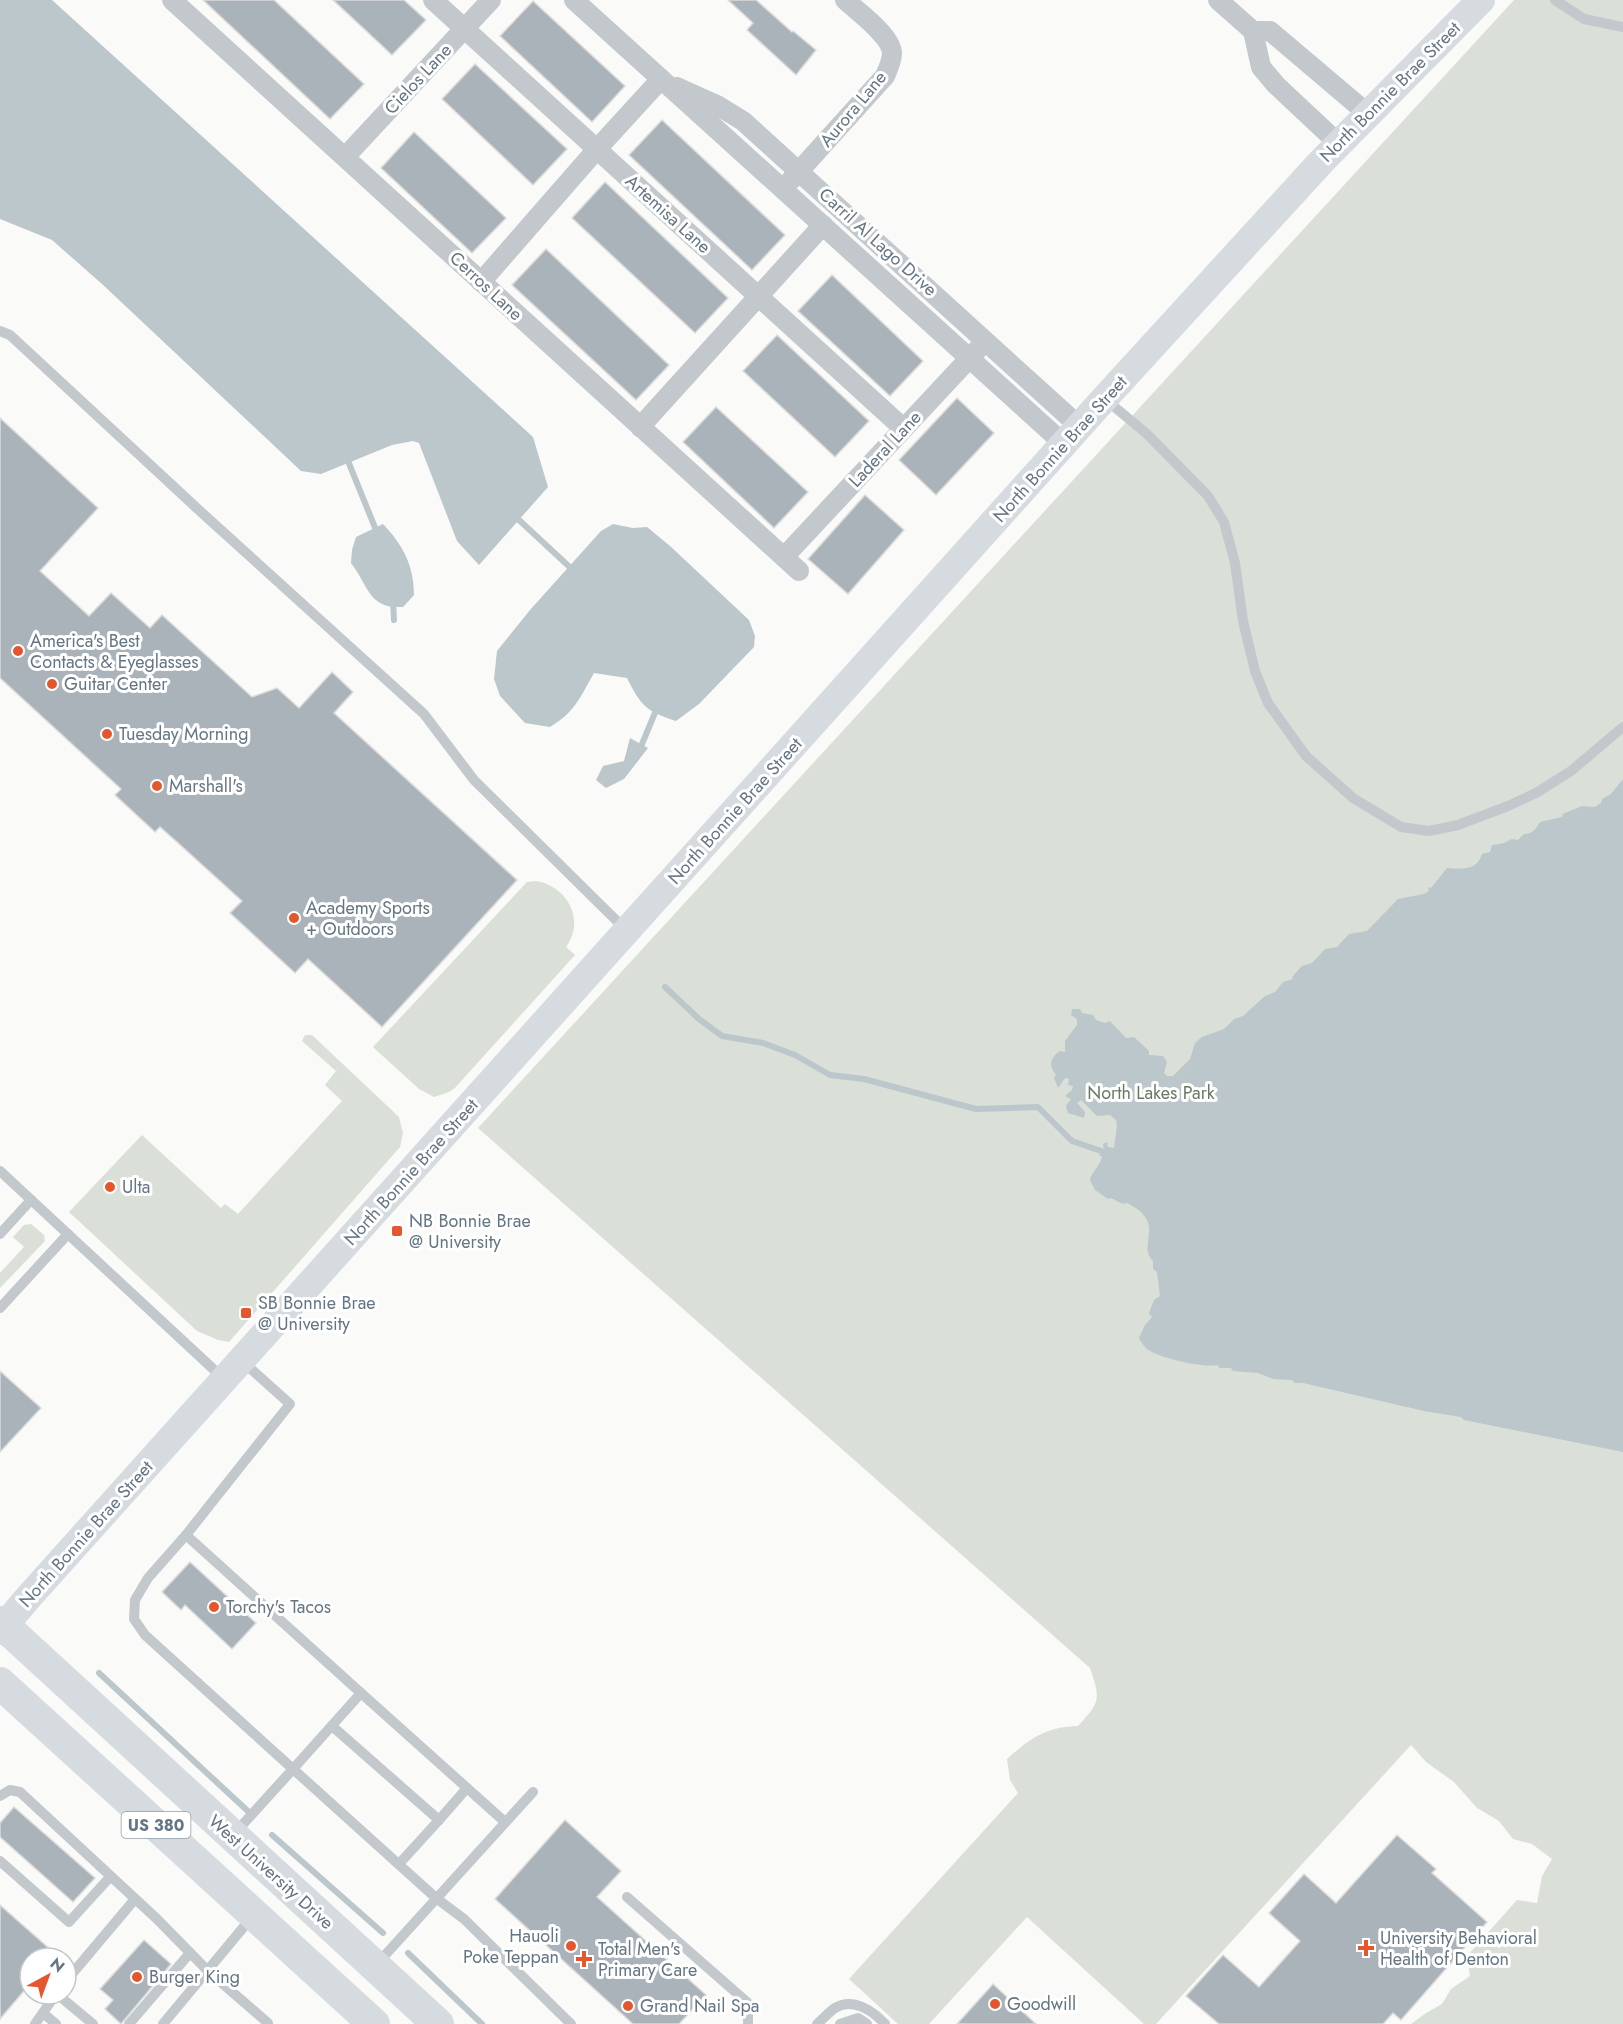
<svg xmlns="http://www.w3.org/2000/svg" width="1623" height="2024" viewBox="0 0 1623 2024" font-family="Jost,sans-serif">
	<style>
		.green { fill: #dadfd7 }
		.water { fill: #bbc7cb }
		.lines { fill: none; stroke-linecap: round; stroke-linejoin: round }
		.stream { stroke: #bbc7cb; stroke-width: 6 }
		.building { fill: #aab3b9; stroke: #dcdcda; stroke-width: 1.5 }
		.service { stroke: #c3c8cc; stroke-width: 10 }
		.minor { stroke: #c3c8cc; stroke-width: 20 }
		.secondary { stroke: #d6dbdf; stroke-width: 28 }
		.primary { stroke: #d6dbdf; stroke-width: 32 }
		.poi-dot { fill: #e4572e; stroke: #fff; stroke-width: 2 }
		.labels { text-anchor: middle; stroke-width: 6; stroke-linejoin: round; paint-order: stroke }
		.shield { fill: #fff; stroke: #939fa8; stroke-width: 1.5 }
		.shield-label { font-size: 16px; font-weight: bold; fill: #657683 }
		.street-label { font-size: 18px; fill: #657683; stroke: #fff }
		.poi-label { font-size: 18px; fill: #657683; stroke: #fff; text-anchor: start }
		.park-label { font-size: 18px; fill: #687a64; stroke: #fff }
	</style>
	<rect width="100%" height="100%" fill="#fafaf8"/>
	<!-- green -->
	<g class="green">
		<path d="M 1514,0 L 1623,0 L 1623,2024 L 1411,2024 L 1426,2013 L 1442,2004 L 1451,1989 L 1470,1976 L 1467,1956 L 1517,1900 L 1537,1903 L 1542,1876 L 1552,1859 L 1532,1844 L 1513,1839 L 1499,1821 L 1477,1808 L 1454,1782 L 1426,1762 L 1411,1745 L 1156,2024 L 1144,2024 L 1027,1917 L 929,2024 L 898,2024 L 849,1979 L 1018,1793 L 1010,1780 L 1007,1759 C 1031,1738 1045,1727 1078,1726 C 1100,1702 1101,1700 1090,1668 L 478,1128 Z"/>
		<path d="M 536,881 C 567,886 586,920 566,947 L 575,955 L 454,1089 L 449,1092 L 434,1097 L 419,1089 L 373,1047 L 527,882 Z"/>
		<path d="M 305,1035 L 312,1035 L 399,1117 L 403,1133 L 400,1147 L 229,1342 L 218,1340 L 197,1331 L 69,1212 L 142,1135 L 221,1208 L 225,1204 L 238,1214 L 342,1101 L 325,1085 L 336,1071 L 302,1041 Z"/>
		<path d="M 31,1224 L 44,1235 L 45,1241 L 0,1288 L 0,1273 L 24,1247 L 13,1237 L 24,1225 Z"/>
	</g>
	<!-- water -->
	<g class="water">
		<path d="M 0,0 L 52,0 L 533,437 L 548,487 L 479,565 L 457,541 L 419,443 L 413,441 L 392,445 L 321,474 L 301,471 L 102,284 L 52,240 L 0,219 Z"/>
		<path d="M 383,524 C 403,545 414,566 414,595 L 403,607 C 368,609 369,586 351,563 L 352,550 L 356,537 Z"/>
		<path d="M 613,524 L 633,528 L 647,527 L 670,546 L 749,620 L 755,636 L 754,647 L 699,704 L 676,721 C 646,711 641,706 627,678 L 594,673 C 580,697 576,711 550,727 L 525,723 L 500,696 L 494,679 L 497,651 L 530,610 L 601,531 Z"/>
		<path d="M 630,738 L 648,748 L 624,779 L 606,788 L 596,780 L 603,766 L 624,761 Z"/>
		<path d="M 1623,779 L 1623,1452 L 1464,1420 L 1461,1417 L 1424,1411 L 1303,1383 L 1295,1383 L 1292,1380 L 1273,1379 L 1258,1373 L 1233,1371 L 1231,1368 L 1219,1368 L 1218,1365 C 1203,1368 1166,1359 1152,1352 C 1146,1349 1142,1344 1139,1338 L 1145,1325 L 1152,1317 L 1149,1313 L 1154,1300 L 1160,1296 L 1157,1272 L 1153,1269 L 1153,1261 C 1136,1244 1168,1223 1127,1203 L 1123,1204 L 1111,1198 L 1108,1199 L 1095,1190 L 1090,1180 C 1092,1171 1100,1166 1102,1157 L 1099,1155 L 1104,1150 L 1103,1144 L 1107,1142 L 1108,1147 L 1114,1148 C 1115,1139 1118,1127 1116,1120 L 1110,1115 L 1097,1116 L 1081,1100 L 1077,1103 L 1085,1112 L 1084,1118 L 1068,1113 L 1066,1106 L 1071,1099 L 1065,1096 L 1072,1090 L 1073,1086 L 1068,1085 L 1069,1079 L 1065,1078 L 1058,1088 L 1054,1078 L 1056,1075 C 1048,1065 1050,1058 1060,1051 L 1065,1052 L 1065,1041 L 1077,1025 L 1077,1019 L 1071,1015 L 1072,1009 L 1080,1009 L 1082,1013 L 1093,1015 L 1096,1020 L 1105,1023 L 1110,1021 L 1126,1038 L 1134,1037 L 1149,1051 L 1149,1055 L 1163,1056 L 1167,1062 L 1164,1073 L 1167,1076 L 1173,1076 L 1190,1059 L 1195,1043 L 1202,1037 L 1224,1029 L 1234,1019 L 1243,1016 L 1265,996 L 1275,992 L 1283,982 L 1293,979 L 1292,977 L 1302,966 L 1312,963 L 1325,949 L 1337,947 L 1349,934 L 1367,931 L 1398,899 L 1424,894 L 1429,891 L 1428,887 L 1431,888 L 1447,868 C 1462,869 1477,871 1482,854 L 1490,852 L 1492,845 L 1504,843 L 1512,839 L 1518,840 L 1524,834 C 1533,834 1536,829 1540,822 L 1562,817 L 1563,814 L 1582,806 L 1595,807 L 1601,803 L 1602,799 L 1611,794 Z"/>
	</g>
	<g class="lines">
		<!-- stream -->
		<g class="stream">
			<path d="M 346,456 L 378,535"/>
			<path d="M 516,514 L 519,520 L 575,572"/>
			<path d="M 393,600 L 394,620"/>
			<path d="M 638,750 L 642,744 L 657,708"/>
			<path d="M 665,987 L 699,1019 L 722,1036 L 763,1043 L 795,1055 L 830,1075 L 864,1079 L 976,1109 L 1038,1107 L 1072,1141 L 1110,1154"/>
			<path d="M 99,1673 L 251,1814"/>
			<path d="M 272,1835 L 383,1933"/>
			<path d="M 408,1953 L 482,2024"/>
		</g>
	</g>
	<!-- building -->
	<g class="building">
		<path d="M 203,0 L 274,0 L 364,84 L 330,119 Z"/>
		<path d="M 333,0 L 404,0 L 426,20 L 392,55 Z"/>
		<path d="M 728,0 L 756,0 L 792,32 L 793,31 L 816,50 L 796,75 L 747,30 L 753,23 Z"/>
		<path d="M 533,1 L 625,86 L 592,122 L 500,36 Z"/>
		<path d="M 475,64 L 567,149 L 533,185 L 442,99 Z"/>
		<path d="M 662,120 L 785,235 L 752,270 L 629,155 Z"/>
		<path d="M 414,132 L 506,218 L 472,253 L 381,168 Z"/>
		<path d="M 605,182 L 728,298 L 695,333 L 572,218 Z"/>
		<path d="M 546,249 L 669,365 L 636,400 L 512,285 Z"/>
		<path d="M 832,275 L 923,361 L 890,396 L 798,311 Z"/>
		<path d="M 777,335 L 869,421 L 835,457 L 743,371 Z"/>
		<path d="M 957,398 L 994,433 L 936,495 L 899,460 Z"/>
		<path d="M 716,407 L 808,492 L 774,528 L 683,442 Z"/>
		<path d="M 0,418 L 98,508 L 40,571 L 89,616 L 111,593 L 150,628 L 162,615 L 252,697 L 277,688 L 299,708 L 332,672 L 353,692 L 334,713 L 517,880 L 382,1027 L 308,959 L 295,973 L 230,913 L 242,901 L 177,842 L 160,827 L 155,832 L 115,795 L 121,789 L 0,678 Z"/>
		<path d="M 865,495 L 904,530 L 848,594 L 808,559 Z"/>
		<path d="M 0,1371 L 41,1408 L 0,1452 Z"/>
		<path d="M 190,1562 L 256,1623 L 232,1649 L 185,1605 L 181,1610 L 162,1592 Z"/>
		<path d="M 14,1807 L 95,1878 L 73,1902 L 0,1837 L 0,1823 Z"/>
		<path d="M 565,1820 L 621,1871 L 597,1897 L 706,1995 L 679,2024 L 633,2024 L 495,1899 Z"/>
		<path d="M 1397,1835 L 1436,1869 L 1432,1873 L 1487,1922 L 1401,2020 L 1393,2013 L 1383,2024 L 1219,2024 L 1186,1996 L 1223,1955 L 1259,1987 L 1300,1941 L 1269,1913 L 1304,1874 L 1336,1903 Z"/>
		<path d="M 0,1905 L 60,1958 L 30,1958 L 30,1984 L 0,2019 Z"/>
		<path d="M 144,1940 L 171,1964 L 121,2024 L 105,2009 L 113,2000 L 100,1989 Z"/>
		<path d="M 993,1984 L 1036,2024 L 957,2024 Z"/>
	</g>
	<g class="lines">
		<!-- service -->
		<g class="service">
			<path d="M 1555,0 L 1584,19 L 1623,27"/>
			<path d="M 0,331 L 10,335 L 201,512 L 424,714 L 474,780 L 627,931"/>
			<path d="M 1105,399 L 1147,434 L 1208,496 L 1224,522 L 1235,563 L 1243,621 L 1255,671 L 1268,703 L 1306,756 L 1353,798 L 1401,827 L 1429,831 L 1458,825 L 1508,806 L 1536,793 L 1571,771 L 1623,727"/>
			<path d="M 0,1171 L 224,1379"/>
			<path d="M 0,1234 L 31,1200"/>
			<path d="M 0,1308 L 68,1234"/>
			<path d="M 186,1535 L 361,1693 L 293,1769 L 436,1898 L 464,1919 L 571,2024"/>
			<path d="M 361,1693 L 505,1822"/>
			<path d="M 332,1726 L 439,1820 L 467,1788"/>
			<path d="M 0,1796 L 10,1790 L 20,1792 L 157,1919 L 208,1971 L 268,2023"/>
			<path d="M 234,1834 L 293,1769 L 145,1635 L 134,1619 L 135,1600 L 148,1578 L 186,1535 L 290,1404 L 242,1361"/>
			<path d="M 0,1861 L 69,1922 L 110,1877"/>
			<path d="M 399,1864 L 439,1820"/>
			<path d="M 627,1897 L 748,2003 L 748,2024"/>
			<path d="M 377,1964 L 533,1792"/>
			<path d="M 66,1981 L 135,1899"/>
			<path d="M 57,1994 L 93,2024"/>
			<path d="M 43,2013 L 56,2024"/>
			<path d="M 35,2024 L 56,1994"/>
			<path d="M 129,2024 L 190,1953"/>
			<path d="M 163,2024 L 252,1917"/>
			<path d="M 817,2024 C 823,2019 829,2012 835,2008 C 853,1997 873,2011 885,2024"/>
			<path d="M 840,2024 L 858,2018 L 867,2024"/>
		</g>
		<!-- minor -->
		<g class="minor">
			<path d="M 172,0 L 799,571"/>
			<path d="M 433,0 L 903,428"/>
			<path d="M 574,0 L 1064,444"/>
			<path d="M 1218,0 L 1253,31"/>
			<path d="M 677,87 L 717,105 L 743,121 L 1080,427"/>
			<path d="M 1339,144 L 1276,85 L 1261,67 L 1253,31 L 1270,31 L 1368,114"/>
			<path d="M 345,157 L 491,0"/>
			<path d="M 791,180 L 885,76 C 888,69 892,61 892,53 C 891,35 858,12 845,0"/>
			<path d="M 481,282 L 597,149 L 661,79"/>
			<path d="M 640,427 L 823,225"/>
			<path d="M 784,557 L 978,349"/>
		</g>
		<!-- secondary -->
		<path class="secondary" d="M 0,1631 L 26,1600 L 1104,399 L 1321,162 L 1481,0"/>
		<!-- primary -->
		<g class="primary">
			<path d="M 0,1622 L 438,2024"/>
			<path d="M 0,1683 L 374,2024"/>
		</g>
	</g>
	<!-- markers -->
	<g class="poi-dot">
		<circle cx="18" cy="651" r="6"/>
		<circle cx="52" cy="684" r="6"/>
		<circle cx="107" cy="734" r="6"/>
		<circle cx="157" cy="786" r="6"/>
		<circle cx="294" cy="918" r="6"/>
		<circle cx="110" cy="1187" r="6"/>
		<rect x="391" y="1225" width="12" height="12" rx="3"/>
		<rect x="240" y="1307" width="12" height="12" rx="3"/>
		<circle cx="214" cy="1607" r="6"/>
		<circle cx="571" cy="1946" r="6"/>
		<path d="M1363 1939h6v6h6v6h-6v6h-6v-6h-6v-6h6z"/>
		<path d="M581 1950h6v6h6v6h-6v6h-6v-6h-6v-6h6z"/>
		<circle cx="137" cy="1977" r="6"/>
		<circle cx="995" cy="2004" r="6"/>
		<circle cx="628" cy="2006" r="6"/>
	</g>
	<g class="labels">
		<!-- shield labels -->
		<rect class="shield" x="121.5" y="1812" width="69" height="26" rx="4.5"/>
		<g class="shield-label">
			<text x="156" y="1831">US 380</text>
		</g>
		<!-- street labels -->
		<g class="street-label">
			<text transform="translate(418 79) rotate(-47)" y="6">Cielos Lane</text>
			<text transform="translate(1390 92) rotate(-45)" y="6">North Bonnie Brae Street</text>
			<text transform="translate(853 109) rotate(-50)" y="6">Aurora Lane</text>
			<text transform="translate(668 214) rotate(42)" y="6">Artemisa Lane</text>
			<text transform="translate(878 242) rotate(42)" y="6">Carril Al Lago Drive</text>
			<text transform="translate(486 286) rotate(43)" y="6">Cerros Lane</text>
			<text transform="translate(885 449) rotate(-47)" y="6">Laderal Lane</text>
			<text transform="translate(1060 449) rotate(-48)" y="6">North Bonnie Brae Street</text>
			<text transform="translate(735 811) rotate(-48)" y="6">North Bonnie Brae Street</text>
			<text transform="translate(411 1172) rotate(-48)" y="6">North Bonnie Brae Street</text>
			<text transform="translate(86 1534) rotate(-48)" y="6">North Bonnie Brae Street</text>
			<text transform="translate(271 1872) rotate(42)" y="6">West University Drive</text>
		</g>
		<!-- poi labels -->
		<g class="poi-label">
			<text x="30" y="647">America's Best<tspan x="30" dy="21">Contacts &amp; Eyeglasses</tspan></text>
			<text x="64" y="690">Guitar Center</text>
			<text x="119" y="740">Tuesday Morning</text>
			<text x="169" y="792">Marshall's</text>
			<text x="306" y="914">Academy Sports<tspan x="306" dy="21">+ Outdoors</tspan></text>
			<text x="122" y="1193">Ulta</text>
			<text x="409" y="1227">NB Bonnie Brae<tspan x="409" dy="21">@ University</tspan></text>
			<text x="258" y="1309">SB Bonnie Brae<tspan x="258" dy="21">@ University</tspan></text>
			<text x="226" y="1613">Torchy's Tacos</text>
			<text x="559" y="1942" text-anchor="end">Hauoli<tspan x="559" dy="21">Poke Teppan</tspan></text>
			<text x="1380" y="1944">University Behavioral<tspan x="1380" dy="21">Health of Denton</tspan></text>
			<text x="598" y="1955">Total Men's<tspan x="598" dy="21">Primary Care</tspan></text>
			<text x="149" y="1983">Burger King</text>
			<text x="1007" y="2010">Goodwill</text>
			<text x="640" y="2012">Grand Nail Spa</text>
		</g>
		<!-- park labels -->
		<g class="park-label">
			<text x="1151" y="1099">North Lakes Park</text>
		</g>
	</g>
	<!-- north arrow -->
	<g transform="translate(48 1976) rotate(41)"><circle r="28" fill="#ffffff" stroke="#c1c8cd" stroke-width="1.5"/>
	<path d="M0-4.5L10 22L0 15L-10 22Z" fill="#e4572e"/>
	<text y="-9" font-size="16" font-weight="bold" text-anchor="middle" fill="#657683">N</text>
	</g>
</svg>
